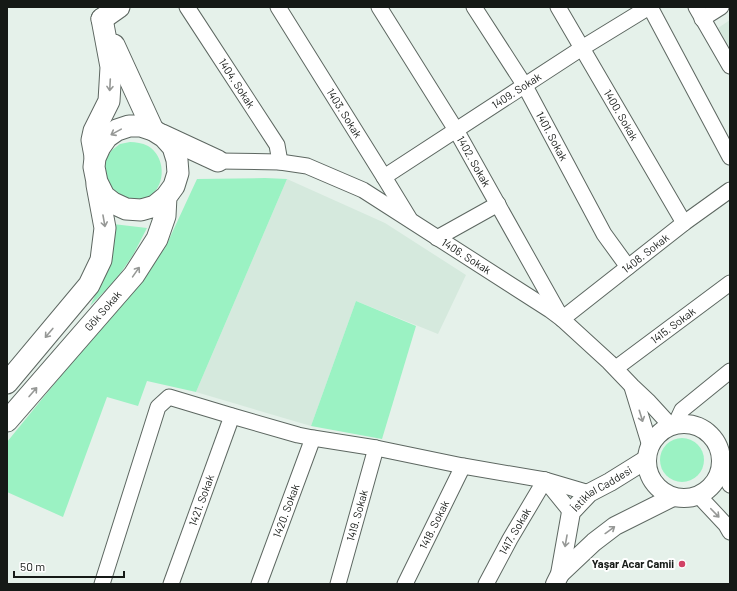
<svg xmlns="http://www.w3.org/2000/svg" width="737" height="591" viewBox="0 0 737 591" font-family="Barlow,sans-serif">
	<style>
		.built { fill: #d5e9dd }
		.green { fill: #9bf2c3 }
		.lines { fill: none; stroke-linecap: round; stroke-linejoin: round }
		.minor-casing { stroke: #5d6761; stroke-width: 17 }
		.tertiary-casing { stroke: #5d6761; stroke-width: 20 }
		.secondary-casing { stroke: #5d6761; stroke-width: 23 }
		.minor { stroke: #fff; stroke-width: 15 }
		.tertiary { stroke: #fff; stroke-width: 18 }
		.secondary { stroke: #fff; stroke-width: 21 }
		.oneway { stroke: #969896 }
		.poi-dot { fill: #d14265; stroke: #fff; stroke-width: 1.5 }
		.labels { text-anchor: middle; stroke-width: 4; stroke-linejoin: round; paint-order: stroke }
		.street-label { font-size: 11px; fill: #151916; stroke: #fff }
		.poi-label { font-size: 11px; font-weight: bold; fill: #151916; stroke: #fff; text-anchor: end }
	</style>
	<rect width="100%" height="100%" fill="#e5f1ea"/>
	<!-- built -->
	<g class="built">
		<path d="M 730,20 L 730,48 L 718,28 Z"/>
		<path d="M 287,179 L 385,223 L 466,275 L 438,334 L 356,301 L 311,426 L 196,392 Z"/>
	</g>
	<!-- green -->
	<g class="green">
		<path d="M 130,142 C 136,142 142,143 148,146 C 165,156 167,184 150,196 C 148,198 144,198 141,199 C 138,200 133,202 129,202 C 124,200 118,196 112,194 L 103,167 L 106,158 L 112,150 L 120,144 Z"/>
		<path d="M 265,178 L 287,179 L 196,392 L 147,381 L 138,406 L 107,397 L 63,517 L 7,492 L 7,442 L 165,248 L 197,179 Z"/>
		<path d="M 113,224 L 147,228 L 133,255 L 115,281 L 90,306 L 108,269 Z"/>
		<path d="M 356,301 L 416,326 L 382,439 L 311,426 Z"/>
		<circle cx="682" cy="460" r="22"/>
	</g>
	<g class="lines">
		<!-- minor casing -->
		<g class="minor-casing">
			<g id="minor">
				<path id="s1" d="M 187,7 L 277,145 L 280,162"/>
				<path id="s2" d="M 278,7 L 384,177 L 409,218"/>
				<path id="s3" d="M 379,7 L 456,130 L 562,319 L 684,223 L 730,190"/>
				<path id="s4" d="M 474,7 L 525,86 L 604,234 L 628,267"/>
				<path id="s5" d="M 558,7 L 684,223"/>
				<path d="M 650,7 L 730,157"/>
				<path d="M 696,7 L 730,66"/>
				<path d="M 702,19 L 721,7"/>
				<path id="s6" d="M 218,161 L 280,162 L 307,166 L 363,190 L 550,310 L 562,319 L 609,362 L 632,386 L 649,402 L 671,426"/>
				<path id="s7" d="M 384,177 L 582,48 L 649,7"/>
				<path d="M 437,238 L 498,204"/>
				<path id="s8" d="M 616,368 L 730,283"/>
				<path d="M 632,387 L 650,446"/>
				<path d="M 675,425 L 682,410 L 730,371"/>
				<path d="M 721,465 L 730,485"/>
				<path d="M 545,480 L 571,512"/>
				<path d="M 698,495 L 726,525 L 730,532"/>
				<path d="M 102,584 L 158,407 L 169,397 L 232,416 L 298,435 L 313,438 L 376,448 L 463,466 L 545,480 L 589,493"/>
				<path id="s9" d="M 171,584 L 232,416"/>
				<path id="s10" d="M 259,584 L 313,438"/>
				<path id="s11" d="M 338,584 L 376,448"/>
				<path id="s12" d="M 405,584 L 463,466"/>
				<path id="s13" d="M 486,584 L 510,539 L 545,480"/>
			</g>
		</g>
		<!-- tertiary casing -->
		<g class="tertiary-casing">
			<g id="tertiary">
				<circle cx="684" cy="461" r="37"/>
				<path d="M 560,574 L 594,542 L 615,526 L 673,497"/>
				<path id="s14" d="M 555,584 L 560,574 L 571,512 L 589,493 L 610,482 L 647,459"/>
			</g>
		</g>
		<!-- secondary casing -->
		<g class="secondary-casing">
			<g id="secondary">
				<path d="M 102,19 L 119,7"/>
				<path d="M 114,45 L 153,130"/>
				<path d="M 162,135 L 218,161"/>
				<path d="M 95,156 L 92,140 L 94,131 L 109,101 L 111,67 L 102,19"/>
				<path d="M 7,383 L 89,285 L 101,260 L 105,228 L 97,185"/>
				<path id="s15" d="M 7,421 L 134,275 L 157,239 L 165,216 L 166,197 L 174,186 L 178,173 L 177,160 L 173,147 L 164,137 L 153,130 L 141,126 L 129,126 L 117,130 L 107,137 L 100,147 L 95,158 L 94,167 L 97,182 L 104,196 L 113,203 L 126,209 L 141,210 L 155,206 L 166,197"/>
			</g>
		</g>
		<!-- minor -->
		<use href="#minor" class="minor"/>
		<!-- tertiary -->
		<use href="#tertiary" class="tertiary"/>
		<!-- secondary -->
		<use href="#secondary" class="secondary"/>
	</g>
	<!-- one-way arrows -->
	<defs><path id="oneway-shaft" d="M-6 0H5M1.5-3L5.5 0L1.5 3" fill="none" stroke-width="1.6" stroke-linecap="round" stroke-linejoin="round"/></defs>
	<g class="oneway">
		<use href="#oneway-shaft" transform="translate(110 85) rotate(93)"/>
		<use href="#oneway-shaft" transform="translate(116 132) rotate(151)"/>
		<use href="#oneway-shaft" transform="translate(104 221) rotate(80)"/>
		<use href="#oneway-shaft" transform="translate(136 272) rotate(-55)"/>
		<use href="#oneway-shaft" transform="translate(49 333) rotate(130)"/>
		<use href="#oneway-shaft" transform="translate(33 392) rotate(-49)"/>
		<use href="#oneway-shaft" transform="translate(641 416) rotate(73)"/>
		<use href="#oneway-shaft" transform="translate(715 513) rotate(46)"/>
		<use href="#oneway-shaft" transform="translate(610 530) rotate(-36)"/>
		<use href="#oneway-shaft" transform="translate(566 541) rotate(100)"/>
	</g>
	<!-- markers -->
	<circle class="poi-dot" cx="682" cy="564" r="4"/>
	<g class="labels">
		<!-- street labels -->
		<g class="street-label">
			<text dy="4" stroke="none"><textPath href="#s1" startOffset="91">1404. Sokak</textPath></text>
			<text dy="4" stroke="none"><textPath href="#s7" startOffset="158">1409. Sokak</textPath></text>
			<text dy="4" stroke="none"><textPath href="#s2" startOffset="125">1403. Sokak</textPath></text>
			<text dy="4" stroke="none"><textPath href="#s5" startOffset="125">1400. Sokak</textPath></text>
			<text dy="4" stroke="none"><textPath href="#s4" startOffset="151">1401. Sokak</textPath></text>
			<text dy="4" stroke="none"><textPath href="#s3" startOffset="181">1402. Sokak</textPath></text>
			<text dy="4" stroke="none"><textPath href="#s3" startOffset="468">1408. Sokak</textPath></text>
			<text dy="4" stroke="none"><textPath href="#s6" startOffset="273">1406. Sokak</textPath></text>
			<text dy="4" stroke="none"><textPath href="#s15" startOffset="146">Gök Sokak</textPath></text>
			<text dy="4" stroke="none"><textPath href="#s8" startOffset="71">1415. Sokak</textPath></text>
			<text dy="4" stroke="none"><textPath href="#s14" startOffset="113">İstiklal Caddesi</textPath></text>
			<text dy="4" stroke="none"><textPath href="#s9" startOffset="89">1421. Sokak</textPath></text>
			<text dy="4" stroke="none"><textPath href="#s10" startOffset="78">1420. Sokak</textPath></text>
			<text dy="4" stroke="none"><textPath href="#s11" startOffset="71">1419. Sokak</textPath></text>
			<text dy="4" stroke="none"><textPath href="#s12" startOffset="66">1418. Sokak</textPath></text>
			<text dy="4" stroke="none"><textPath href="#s13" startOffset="60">1417. Sokak</textPath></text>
		</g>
		<!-- poi labels -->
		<g class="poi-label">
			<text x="674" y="568">Yaşar Acar Camii</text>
		</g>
	</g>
	<!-- border -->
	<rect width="737" height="591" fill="none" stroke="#151916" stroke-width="16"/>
	<!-- scale -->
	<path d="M14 571v6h110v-6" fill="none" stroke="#151916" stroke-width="2"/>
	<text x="20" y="571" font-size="12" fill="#151916" stroke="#ffffff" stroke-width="3" paint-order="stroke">50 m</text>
</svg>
